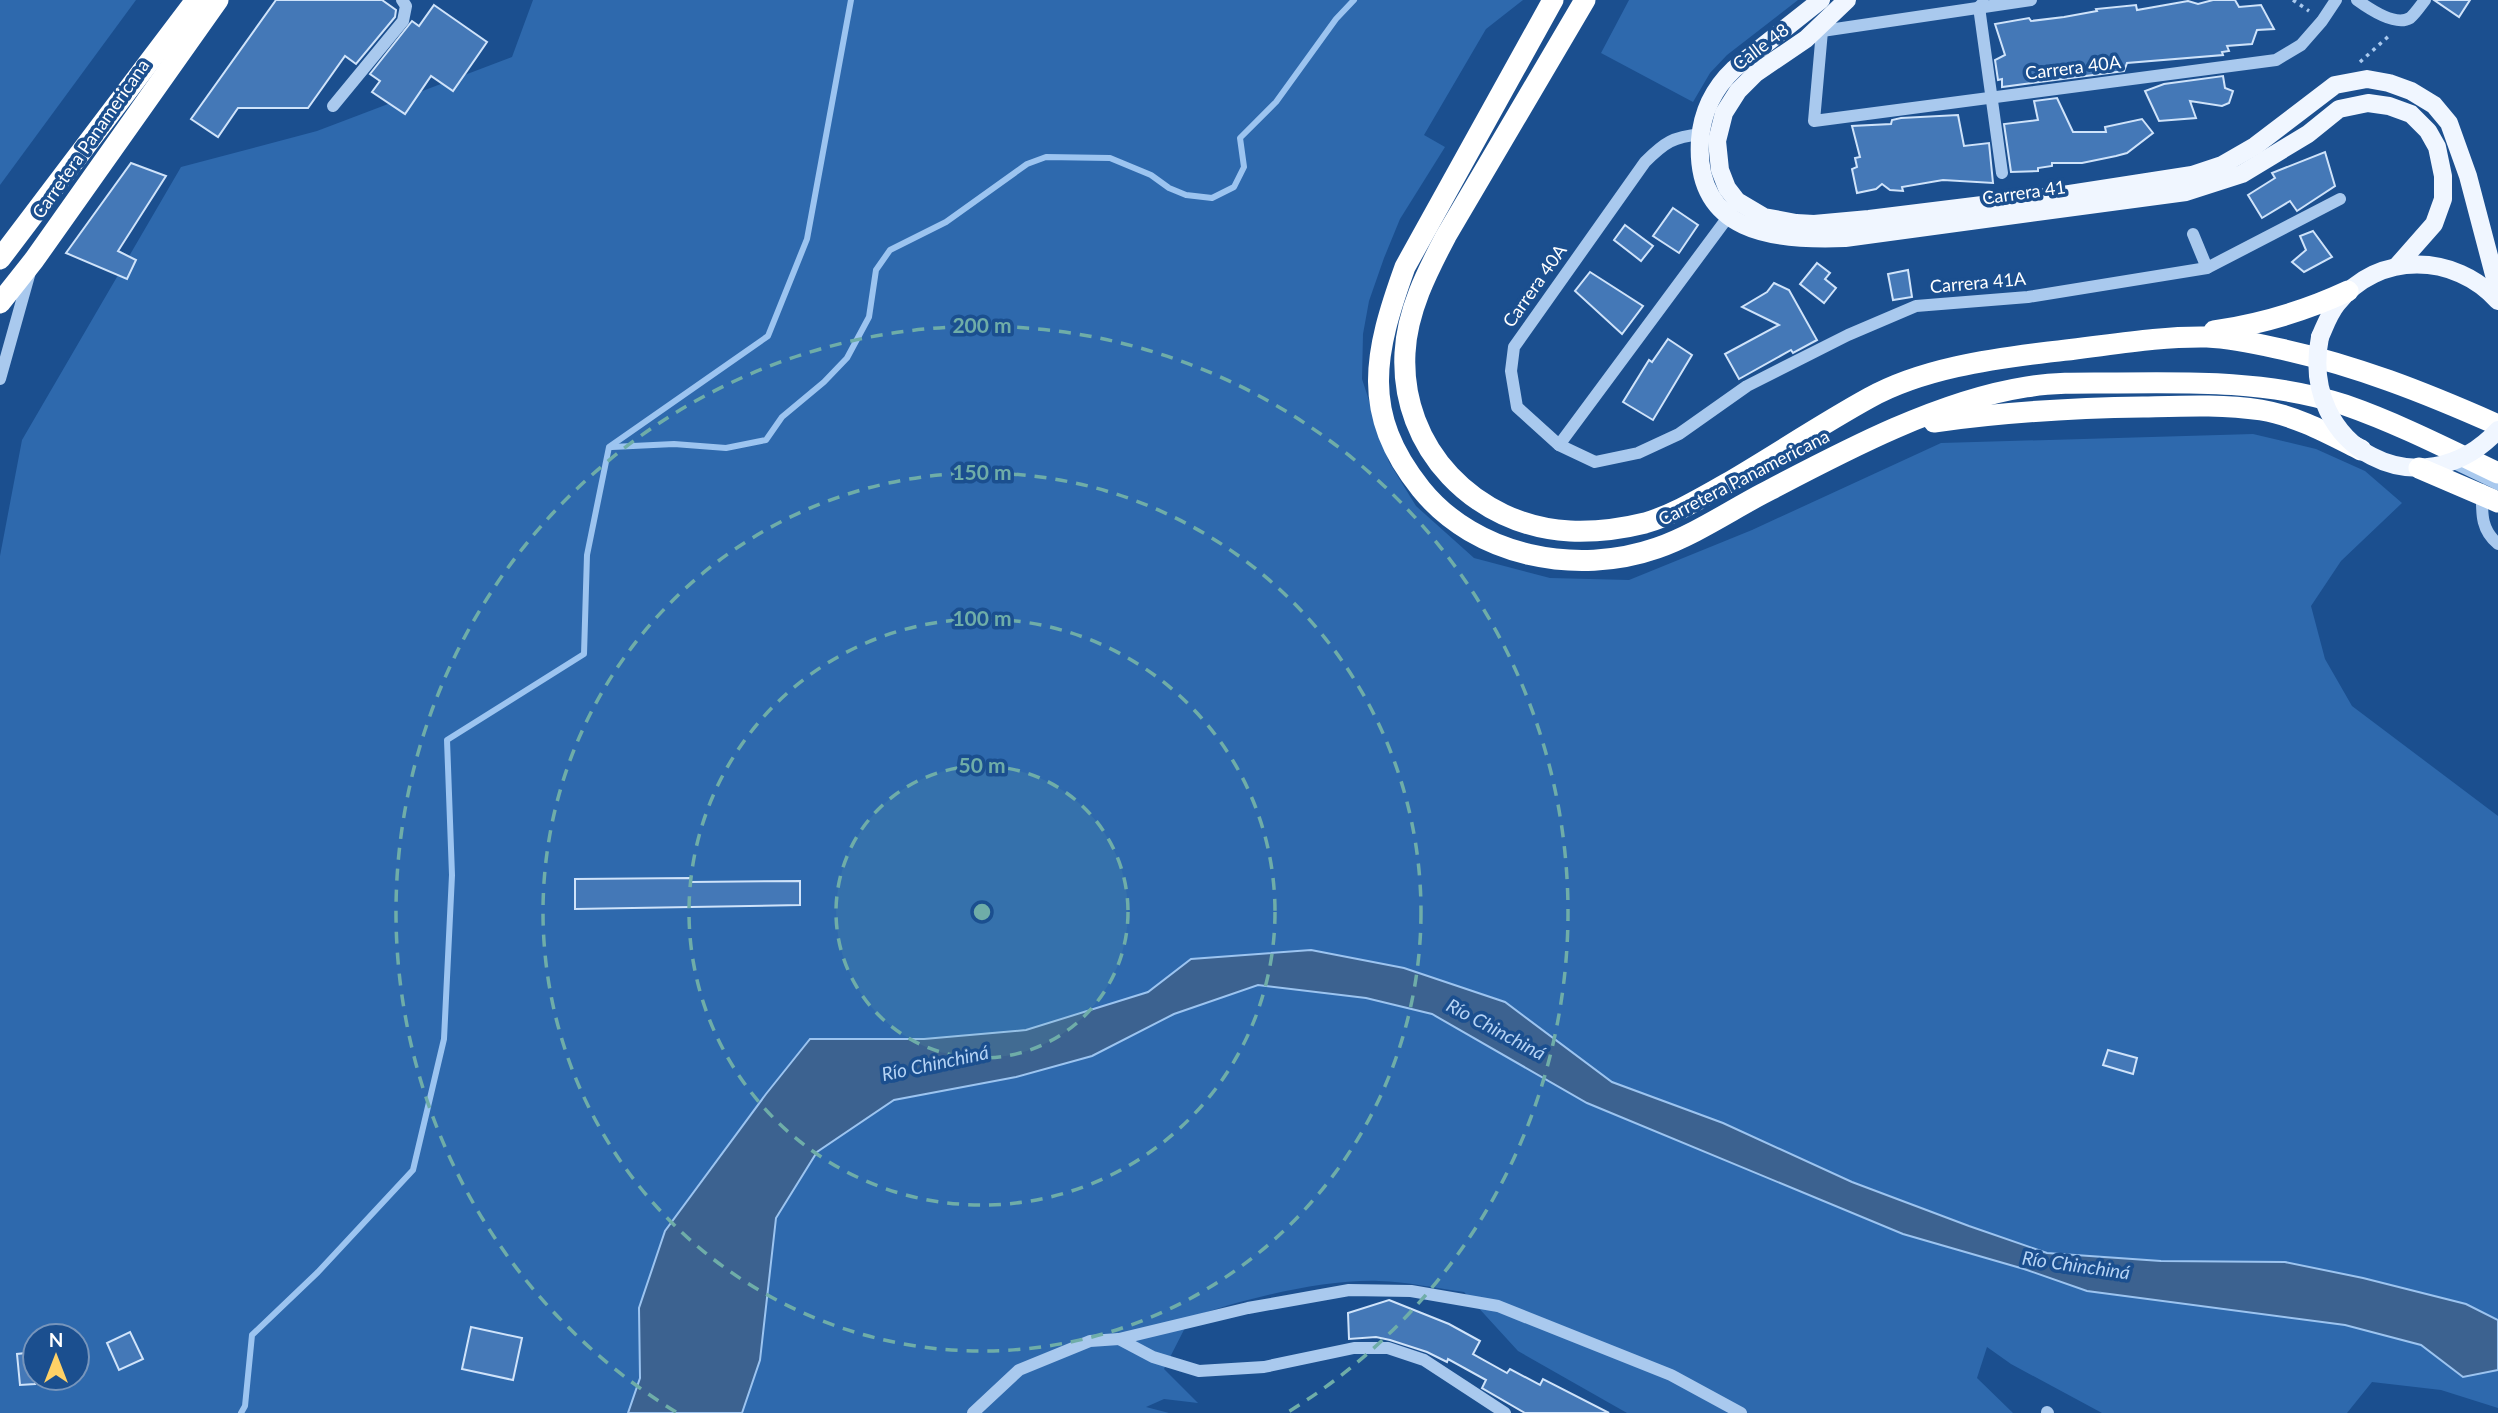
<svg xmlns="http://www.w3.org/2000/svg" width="2498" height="1413" viewBox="0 0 2498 1413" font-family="Lato,sans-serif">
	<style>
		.green { fill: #2e69ad; fill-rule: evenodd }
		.water { fill: #3c6290; stroke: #9cc4f0; stroke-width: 2 }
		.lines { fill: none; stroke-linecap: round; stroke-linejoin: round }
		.stream { stroke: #9cc4f0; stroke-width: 6 }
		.building { fill: #4478b7; stroke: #cfe3fa; stroke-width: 2 }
		.path { stroke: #a9c9ee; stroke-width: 3.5; stroke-dasharray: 3.5 5; stroke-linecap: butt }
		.minor { stroke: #a9c9ee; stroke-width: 12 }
		.major { stroke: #f0f6ff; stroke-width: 18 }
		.highway { stroke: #fff; stroke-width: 21 }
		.major-bridge { stroke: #f0f6ff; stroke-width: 18 }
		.highway-bridge { stroke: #fff; stroke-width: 21 }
		.ring { fill: none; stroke: #6fada8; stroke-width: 3.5; stroke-dasharray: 12 9 }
		.labels { text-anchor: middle; stroke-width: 7; stroke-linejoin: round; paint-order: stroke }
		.street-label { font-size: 18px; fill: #fff; stroke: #1b4f8f }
		.water-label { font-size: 19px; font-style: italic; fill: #b5d3f5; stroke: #1b4f8f }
		.centre { fill: #6fada8; stroke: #1b4f8f; stroke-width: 3.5 }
		.ring-label { font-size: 21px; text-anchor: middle; font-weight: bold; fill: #6fada8; stroke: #1b4f8f; stroke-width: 7; stroke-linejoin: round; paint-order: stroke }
	</style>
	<rect width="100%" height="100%" fill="#1b4f8f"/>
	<!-- green -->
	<g class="green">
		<path d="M 0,0 L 136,0 L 0,185 Z"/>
		<path d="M 533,0 L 1523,0 L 1486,29 L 1424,135 L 1445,147 L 1400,219 L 1384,258 L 1369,301 L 1363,334 L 1362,379 L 1389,462 L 1416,506 L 1474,558 L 1550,578 L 1629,580 L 1752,530 L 1941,443 L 2253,434 L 2316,449 L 2365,471 L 2402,503 L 2341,561 L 2311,606 L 2325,659 L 2352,706 L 2498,816 L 2498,1320 L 2466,1304 L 2363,1278 L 2285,1262 L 2161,1261 L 2047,1253 L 1969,1226 L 1852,1182 L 1723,1123 L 1612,1082 L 1505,1002 L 1191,959 L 1148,992 L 1026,1030 L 924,1039 L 809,1039 L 766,1094 L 665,1231 L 639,1308 L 640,1378 L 628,1413 L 0,1413 L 0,556 L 22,440 L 181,167 L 317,131 L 512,57 ZM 35,1336 L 77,1336 L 77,1378 L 35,1378 Z"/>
		<path d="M 1629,0 L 1798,0 L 1727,55 L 1710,73 L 1693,102 L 1601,53 Z"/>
		<path d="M 1258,985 L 1366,998 L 1432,1014 L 1587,1103 L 1903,1234 L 2024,1269 L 2087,1291 L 2345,1325 L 2421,1345 L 2463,1377 L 2498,1370 L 2498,1408 L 2441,1390 L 2372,1382 L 2347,1413 L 2102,1413 L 2011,1364 L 1987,1347 L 1977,1378 L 2013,1413 L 1627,1413 L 1518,1351 L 1464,1292 C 1436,1288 1407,1282 1379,1281 C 1324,1279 1242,1299 1190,1318 L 1164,1369 L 1198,1403 L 1164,1399 L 1146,1407 L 1169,1413 L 742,1413 L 760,1360 L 776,1218 L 817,1152 L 894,1100 L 1016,1077 L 1092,1056 L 1174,1014 Z"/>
	</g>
	<!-- water -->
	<path class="water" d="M 1311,950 L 1404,968 L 1505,1002 L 1612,1082 L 1723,1123 L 1852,1182 L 1969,1226 L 2047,1253 L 2161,1261 L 2285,1262 L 2363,1278 L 2466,1304 L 2498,1320 L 2498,1370 L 2463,1377 L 2421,1345 L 2345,1325 L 2087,1291 L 2024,1269 L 1903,1234 L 1587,1103 L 1432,1014 L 1366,998 L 1258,985 L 1174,1014 L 1092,1056 L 1016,1077 L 894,1100 L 817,1152 L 776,1218 L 760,1360 L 742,1413 L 628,1413 L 640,1378 L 639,1308 L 665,1231 L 766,1094 L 810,1039 L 924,1039 L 1026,1030 L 1148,992 L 1191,959 Z"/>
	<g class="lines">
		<!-- stream -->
		<g class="stream">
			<path d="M 612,447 L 674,444 L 726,448 L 766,440 L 782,417 L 824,382 L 847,358 L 869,317 L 876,270 L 890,250 L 946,222 L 1027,164 L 1046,157 L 1110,158 L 1151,175 L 1169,188 L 1186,195 L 1212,198 L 1234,187 L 1244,167 L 1240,138 L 1276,102 L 1336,19 L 1354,0"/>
			<path d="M 241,1413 L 245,1406 L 252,1335 L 318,1272 L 413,1170 L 444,1039 L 452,875 L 447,740 L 584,654 L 587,555 L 609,447 L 768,336 L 807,239 L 851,0"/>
		</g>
	</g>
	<!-- building -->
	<g class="building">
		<path d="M 276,0 L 382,0 L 396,10 L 395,17 L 356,64 L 345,56 L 308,108 L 238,108 L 218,137 L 191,119 Z"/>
		<path d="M 2213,0 L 2235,0 L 2239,7 L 2261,5 L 2274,29 L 2257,30 L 2252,44 L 2227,46 L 2229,51 L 2222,52 L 2223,55 L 2127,63 L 2124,71 L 2002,87 L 2002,79 L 1998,80 L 1995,60 L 2005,55 L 1995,24 L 2029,18 L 2031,21 L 2064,17 L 2097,11 L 2096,9 L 2136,5 L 2137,10 L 2188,1 L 2198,4 Z"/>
		<path d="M 2434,0 L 2470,0 L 2459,17 Z"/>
		<path d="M 434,5 L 487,42 L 453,91 L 431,76 L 405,114 L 372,92 L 380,81 L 370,74 L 412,21 L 419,26 Z"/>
		<path d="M 2223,76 L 2225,88 L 2233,91 L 2229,103 L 2222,106 L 2190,101 L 2196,118 L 2159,121 L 2145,91 L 2164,84 Z"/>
		<path d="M 2057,98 L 2073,132 L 2106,132 L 2105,127 L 2142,119 L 2153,133 L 2127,153 L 2116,156 L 2082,163 L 2052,163 L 2052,166 L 2038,168 L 2038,171 L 2011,172 L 2004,124 L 2038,120 L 2034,101 Z"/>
		<path d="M 1958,115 L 1964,146 L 1989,143 L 1993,183 L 1943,180 L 1902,187 L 1903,191 L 1890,190 L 1882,184 L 1876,189 L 1857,193 L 1852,169 L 1857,167 L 1855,158 L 1860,157 L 1852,126 L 1891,124 L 1892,120 L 1901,118 Z"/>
		<path d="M 2325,152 L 2335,186 L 2297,211 L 2290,201 L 2262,218 L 2248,195 L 2275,178 L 2272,173 Z"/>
		<path d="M 131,163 L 166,176 L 118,251 L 136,260 L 127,279 L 66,253 Z"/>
		<path d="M 1673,208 L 1698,225 L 1679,253 L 1653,236 Z"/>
		<path d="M 1625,225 L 1653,246 L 1641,261 L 1614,240 Z"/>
		<path d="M 2313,231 L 2332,257 L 2304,272 L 2292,262 L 2306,250 L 2300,236 Z"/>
		<path d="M 1817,263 L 1830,273 L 1825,279 L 1836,288 L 1824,303 L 1800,284 Z"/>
		<path d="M 1908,270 L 1912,297 L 1893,300 L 1888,274 Z"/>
		<path d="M 1590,272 L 1643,306 L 1622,334 L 1575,291 Z"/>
		<path d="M 1774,283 L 1789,290 L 1817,340 L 1793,353 L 1791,350 L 1739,379 L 1725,354 L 1779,325 L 1742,307 L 1767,292 Z"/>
		<path d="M 1668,339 L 1692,355 L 1653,420 L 1623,402 L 1649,360 L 1652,362 Z"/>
		<path d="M 690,878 L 690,882 L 800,881 L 800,905 L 575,909 L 575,879 Z"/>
		<path d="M 2108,1050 L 2137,1058 L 2133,1074 L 2103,1065 Z"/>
		<path d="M 1389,1300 L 1449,1324 L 1480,1341 L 1473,1354 L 1507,1373 L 1510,1369 L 1540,1385 L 1543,1379 L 1609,1413 L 1525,1413 L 1482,1388 L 1486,1380 L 1448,1359 L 1447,1362 L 1427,1352 L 1390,1340 L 1376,1337 L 1349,1339 L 1348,1313 Z"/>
		<path d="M 471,1327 L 522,1338 L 513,1380 L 462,1369 Z"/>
		<path d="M 130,1332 L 143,1359 L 119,1370 L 107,1343 Z"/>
		<path d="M 35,1352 L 35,1384 L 20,1385 L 17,1354 Z"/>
	</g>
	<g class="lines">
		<!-- path -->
		<g class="path">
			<path d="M 2293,0 L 2309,11"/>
			<path d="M 2360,62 L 2391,34"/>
		</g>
		<!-- minor -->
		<g class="minor">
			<path d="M 2357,0 C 2368,8 2395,27 2410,18 C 2415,14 2421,5 2425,0"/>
			<path d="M 1983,3 L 1979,7 L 2002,173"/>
			<path d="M 1822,31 L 1814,121 L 2276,60 L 2301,45 L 2322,21 L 2336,0"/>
			<path d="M 1822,31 L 2031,0"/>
			<path d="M 333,106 L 403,21 L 406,6 L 402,0"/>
			<path d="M 1701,134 C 1673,137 1665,142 1645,162 L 1514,347 L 1511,371 L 1517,407 L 1559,445 L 1595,462 L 1638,453 L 1679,434 L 1747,386 L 1848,335 L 1916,306 L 2028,297 L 2207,268 L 2340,199"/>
			<path d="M 2193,234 L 2207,268"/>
			<path d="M 0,379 L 30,272"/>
			<path d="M 1559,445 L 1728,217"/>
			<path d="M 2446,459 L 2498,484"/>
			<path d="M 2482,490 C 2482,512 2480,529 2498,544"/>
			<path d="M 1119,1339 L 1153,1357 L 1199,1371 L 1264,1367 L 1354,1348 L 1388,1348 L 1424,1360 L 1505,1413"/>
			<path d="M 2047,1412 L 2048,1413"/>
			<path d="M 973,1413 L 1019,1370 L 1090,1341 L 1119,1339 L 1248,1308 L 1349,1290 L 1411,1291 L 1498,1306 L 1671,1375 L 1741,1413"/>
		</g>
		<!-- major -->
		<g class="major">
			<path d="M 1821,0 L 1734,69 C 1714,88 1702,112 1700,140 C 1694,233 1774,241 1845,238 L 2186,192 L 2242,174 L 2308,134 L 2339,109 L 2368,103 L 2389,106 L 2411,114 L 2428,131 L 2437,147 L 2443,176 L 2443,199 L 2434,224 L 2397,266"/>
			<path d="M 1847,0 L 1806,39 L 1756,73 L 1738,91 L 1724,113 L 1717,141 L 1720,170 L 1727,188 L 1737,201 L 1764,217 L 1796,223 L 1814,224 L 1869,219 L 2063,195 L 2192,175 L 2222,165 L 2255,146 L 2335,85 L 2367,79 L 2389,83 L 2411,91 L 2434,105 L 2449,123 L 2468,176 L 2498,290"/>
			<path d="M 2320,337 C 2325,326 2329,314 2337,304 C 2378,251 2455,253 2498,301"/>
		</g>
		<!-- highway -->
		<g class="highway">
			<path d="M 1553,0 L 1405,267 C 1374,353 1360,413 1421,489 C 1476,557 1577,576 1657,548 C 1694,535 1728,512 1762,494 C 1842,452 1937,401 2026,387 C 2056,382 2087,383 2117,383 C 2193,382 2272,381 2345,405 C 2397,423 2448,449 2498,473"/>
			<path d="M 1585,0 L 1446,236 C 1427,272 1407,311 1405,353 C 1400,448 1475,526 1570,531 C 1594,532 1621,529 1645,523 C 1673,515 1701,498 1726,484 C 1774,456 1820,425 1869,398 C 1921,369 1990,359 2049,352 C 2101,347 2154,336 2207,337 C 2230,338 2254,343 2276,348 C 2353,364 2426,393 2498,425"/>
			<path d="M 0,259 L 196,0"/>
			<path d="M 0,303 L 34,260 L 218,0"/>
			<path d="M 2214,331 C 2261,324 2305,311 2348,291"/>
			<path d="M 1934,422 C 2004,412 2073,408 2143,407 C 2182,406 2223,404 2261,410 C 2297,416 2329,434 2361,450"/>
		</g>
		<!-- major-bridge -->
		<path class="major-bridge" d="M 2320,337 C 2298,448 2421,513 2498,430"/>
		<!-- highway-bridge -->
		<path class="highway-bridge" d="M 2419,468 L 2498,502"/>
	</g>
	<!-- distance rings -->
	<circle cx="982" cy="912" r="146" fill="#6fada8" fill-opacity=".12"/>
	<g class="ring">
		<circle cx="982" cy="912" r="146"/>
		<circle cx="982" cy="912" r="293"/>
		<circle cx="982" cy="912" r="439"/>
		<path d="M676 1412A586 586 0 1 1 1288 1412"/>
	</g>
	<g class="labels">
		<!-- street labels -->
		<g class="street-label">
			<text transform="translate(1761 47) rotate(-37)" y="6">Calle 48</text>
			<text transform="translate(2073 68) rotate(-7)" y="6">Carrera 40A</text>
			<text transform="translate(91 139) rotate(-55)" y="6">Carretera Panamericana</text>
			<text transform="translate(2024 193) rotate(-8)" y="6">Carrera 41</text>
			<text transform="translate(1978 283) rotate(-5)" y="6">Carrera 41A</text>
			<text transform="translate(1535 286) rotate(-55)" y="6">Carrera 40A</text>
			<text transform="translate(1744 478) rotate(-27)" y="6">Carretera Panamericana</text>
		</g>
		<!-- water labels -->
		<g class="water-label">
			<text transform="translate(1496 1029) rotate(28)" y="7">Río Chinchiná</text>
			<text transform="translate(935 1063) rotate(-12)" y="7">Río Chinchiná</text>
			<text transform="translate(2076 1265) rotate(8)" y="7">Río Chinchiná</text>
		</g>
	</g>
	<circle cx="982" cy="912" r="10" class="centre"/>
	<g class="ring-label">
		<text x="982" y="333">200 m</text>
		<text x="982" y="480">150 m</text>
		<text x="982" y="626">100 m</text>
		<text x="982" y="773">50 m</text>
	</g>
	<!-- north arrow -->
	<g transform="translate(56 1357)"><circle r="33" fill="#1b4f8f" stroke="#7695bc" stroke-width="2"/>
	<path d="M0-5L12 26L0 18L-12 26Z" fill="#ffd166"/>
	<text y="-10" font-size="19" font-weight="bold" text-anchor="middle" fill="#ffffff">N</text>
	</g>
</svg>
